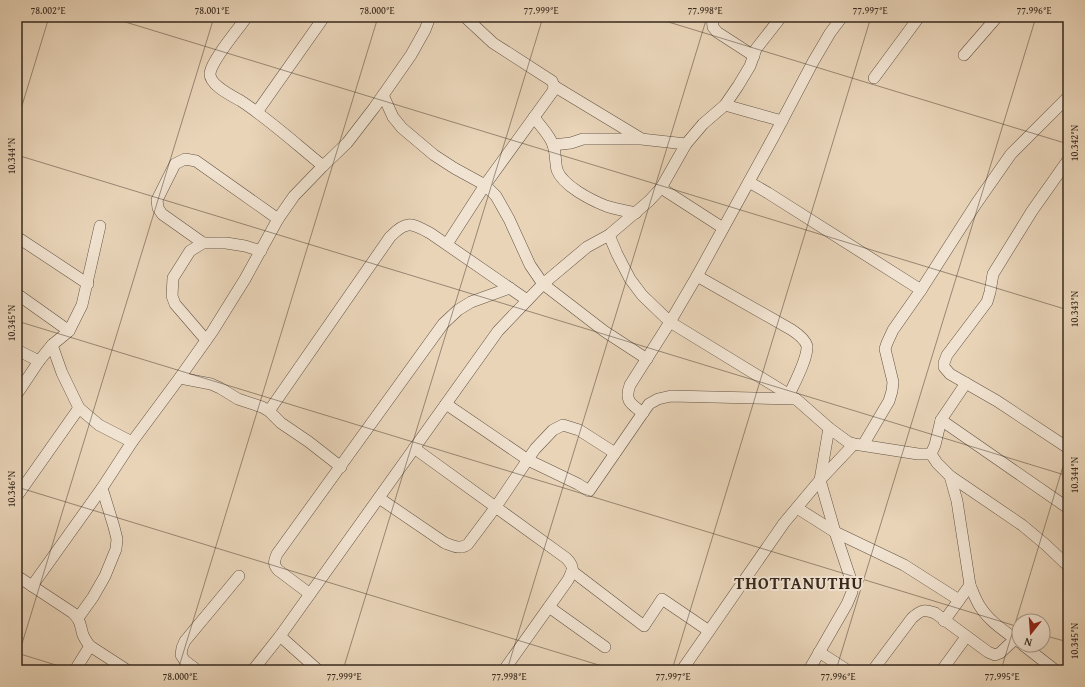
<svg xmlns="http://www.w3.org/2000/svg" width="1085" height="687" viewBox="0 0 1085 687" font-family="'Gentium Book Plus',serif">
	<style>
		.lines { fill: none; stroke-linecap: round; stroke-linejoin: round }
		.minor-casing { stroke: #635344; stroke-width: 12 }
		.minor { stroke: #f1e3d1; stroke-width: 11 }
		.ticks { fill: none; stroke: #36281d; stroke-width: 1; stroke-opacity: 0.45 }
		.labels { text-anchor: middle; stroke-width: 4; stroke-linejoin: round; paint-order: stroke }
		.district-label { font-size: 17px; font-weight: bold; letter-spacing: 1px; fill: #36281d; stroke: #f1e3d1 }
		.neatline { fill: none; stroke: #36281d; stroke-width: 1.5 }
		.ticks-label { font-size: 10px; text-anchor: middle; fill: #36281d }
	</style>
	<rect width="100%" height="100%" fill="#e9d4b8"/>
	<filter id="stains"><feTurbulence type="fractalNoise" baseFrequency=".005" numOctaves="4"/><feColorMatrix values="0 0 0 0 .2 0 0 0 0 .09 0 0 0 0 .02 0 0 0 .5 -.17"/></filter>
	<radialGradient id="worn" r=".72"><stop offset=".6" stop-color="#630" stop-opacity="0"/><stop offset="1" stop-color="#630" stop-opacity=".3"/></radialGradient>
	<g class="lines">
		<!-- minor casing -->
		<g class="minor-casing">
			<g id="minor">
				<path d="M 247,17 C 238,29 212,60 210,73 C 209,85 232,96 241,101 C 270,120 296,144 323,166"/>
				<path d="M 712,17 L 713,27 L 717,32 L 754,56"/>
				<path d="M 964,55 L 997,17"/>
				<path d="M 874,78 L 919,17"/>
				<path d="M 554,86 L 640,138"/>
				<path d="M 383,95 L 393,117 L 402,128 L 434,155 L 454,168 L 485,185 L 496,196 L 509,219 L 530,265 L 543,284 L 604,331 L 647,359"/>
				<path d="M 725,105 L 782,121"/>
				<path d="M 257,112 L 324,17"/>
				<path d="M 534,117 C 540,126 550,135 553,145 C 556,153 555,162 557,170 C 563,186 591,200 606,206 C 615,209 626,211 636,213"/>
				<path d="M 553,145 L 571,143 L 583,139 L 641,139 L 686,144"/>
				<path d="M 1068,160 L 1032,211 L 993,274 L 990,292 L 987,302 L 947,355 L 944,363 L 944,367 L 950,374 L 997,401 L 1068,448"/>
				<path d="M 749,182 L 768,193 L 921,290"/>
				<path d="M 661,188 L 723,228"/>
				<path d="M 609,235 L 617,254 L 630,279 L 642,295 L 670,322 L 796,399 L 829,428 L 848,442 L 854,444 L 918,454 L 931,454 L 935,445 L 941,420"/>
				<path d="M 17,237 L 88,284"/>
				<path d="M 203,243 L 162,214 L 158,208 L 157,200 L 175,164 L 185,159 L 196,161 L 278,219"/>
				<path d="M 447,244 L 485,185 L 553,91 L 554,86 L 552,81 L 493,43 L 465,17"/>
				<path d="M 697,276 L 792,330 C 798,334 805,339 807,346 C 808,358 794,384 789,395"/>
				<path d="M 17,294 L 69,331"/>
				<path d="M 206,340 L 175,304 L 172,296 L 173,278 L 190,251 L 203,243 L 226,243 L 245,246 L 261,251"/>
				<path d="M 52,345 L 62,373 L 79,408 L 99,425 L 132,442"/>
				<path d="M 17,350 L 39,361"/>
				<path d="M 180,378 L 211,384 L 220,388 L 238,399 L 262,407 L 269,411 L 281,423 L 309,442 L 341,467"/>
				<path d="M 966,383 L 941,420 L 1068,508"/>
				<path d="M 17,394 L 39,361 L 52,345 L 69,331 L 82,305 L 100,226"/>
				<path d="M 446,404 L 528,460 L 578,484 L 589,491 L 649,404 L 658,399 L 671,396 L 795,399"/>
				<path d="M 269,411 L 390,237 C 406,220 411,223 430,233 L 527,300"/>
				<path d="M 643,413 C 631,404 624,401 630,385 L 670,322 L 697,276 L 774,136 L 813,62 L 830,33 L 842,17"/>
				<path d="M 863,445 L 889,401 L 892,391 L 893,382 L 885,349 L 887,343 L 893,330 L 921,290 L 976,204 L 1011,154 L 1068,97"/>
				<path d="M 414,448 L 566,558 C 575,567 573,570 568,580 L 504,670"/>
				<path d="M 931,454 L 937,463 L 950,476 L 957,501 L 970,585 C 973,592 976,601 981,608 C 990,622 1006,632 1019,642"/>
				<path d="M 950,476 L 1022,525 L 1046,545 L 1068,566"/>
				<path d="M 17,496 L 79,408"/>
				<path d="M 379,498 L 445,543 C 453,546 461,550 468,544 L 495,508 L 535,449 L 553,430 L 563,425 L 579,430 L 615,453"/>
				<path d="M 797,508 L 835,532 L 904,565 L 959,600"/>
				<path d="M 572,571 L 644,626 L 662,599 L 709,631"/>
				<path d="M 17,576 L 73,613 C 81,621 80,625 83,635 C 85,639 87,643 90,646 L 127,670"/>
				<path d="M 32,586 L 102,488 L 132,442 L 178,380 L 212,332 L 245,279 L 278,219 L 294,196 L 323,166 L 347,143 L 374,108 L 411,55 L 425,30 L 430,17"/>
				<path d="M 310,594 L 278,570 C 273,564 274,561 277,554 L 443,324 L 458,310 L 471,302 L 510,288"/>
				<path d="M 549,607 L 605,647"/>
				<path d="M 78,618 L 93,597 L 105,576 L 116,549 L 117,539 L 114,527 L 102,488"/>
				<path d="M 944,621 L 970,585"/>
				<path d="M 280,636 L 318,670"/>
				<path d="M 1023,645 L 1055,670"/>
				<path d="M 819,652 L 847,670"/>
				<path d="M 75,670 L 90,646"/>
				<path d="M 197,670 L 185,661 L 181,655 L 182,648 L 185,641 L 239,576"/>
				<path d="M 253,670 L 280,636 L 498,331 L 543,284 L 587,247 L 609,235 L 649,201 L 661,188 L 686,144 L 703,124 L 725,105 L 738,86 L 750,66 L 756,49 L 781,17"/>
				<path d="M 682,670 L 784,523 L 820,480 L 854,444"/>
				<path d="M 809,670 L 847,604 L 852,592 L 850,577 L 835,532 L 820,480 L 829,428"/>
				<path d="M 873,670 L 912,618 C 921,610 924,609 935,613 L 988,652 L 995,655 L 1000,653 L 1015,639"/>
				<path d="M 942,670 L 966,637"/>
			</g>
		</g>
		<!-- minor -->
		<use href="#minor" class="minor"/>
	</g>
	<!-- ticks -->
	<path class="ticks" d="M 109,17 L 1068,310M 652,17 L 1068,144M 17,122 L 49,17M 17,155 L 1068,476M 17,321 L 1019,627M 17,487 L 615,670M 1043,635 L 1068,642M 17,653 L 72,670M 17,660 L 214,17M 178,670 L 378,17M 343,670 L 543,17M 507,670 L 707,17M 672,670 L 871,17M 836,670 L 1036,17M 1001,670 L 1068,450"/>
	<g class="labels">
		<!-- district labels -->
		<g class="district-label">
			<text x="799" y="589">THOTTANUTHU</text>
		</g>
	</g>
	<!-- margin -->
	<rect width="1085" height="687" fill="none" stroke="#e9d4b8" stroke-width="44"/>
	<!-- north arrow -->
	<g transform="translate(1031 633) rotate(197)"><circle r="19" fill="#f1e3d1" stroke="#a69889"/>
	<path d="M0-3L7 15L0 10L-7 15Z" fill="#8f2418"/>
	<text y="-6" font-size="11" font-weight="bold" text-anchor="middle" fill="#36281d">N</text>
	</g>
	<rect x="22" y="22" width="1041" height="643" class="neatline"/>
	<g class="ticks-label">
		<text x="48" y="14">78.002°E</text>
		<text x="212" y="14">78.001°E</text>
		<text x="377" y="14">78.000°E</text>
		<text x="541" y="14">77.999°E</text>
		<text x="705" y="14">77.998°E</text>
		<text x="870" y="14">77.997°E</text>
		<text x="1034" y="14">77.996°E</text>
		<text transform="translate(1074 143) rotate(-90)" y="4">10.342°N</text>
		<text transform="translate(11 156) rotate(-90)" y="4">10.344°N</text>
		<text transform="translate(1074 309) rotate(-90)" y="4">10.343°N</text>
		<text transform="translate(11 323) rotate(-90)" y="4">10.345°N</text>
		<text transform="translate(1074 475) rotate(-90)" y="4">10.344°N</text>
		<text transform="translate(11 489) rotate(-90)" y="4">10.346°N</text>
		<text transform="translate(1074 641) rotate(-90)" y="4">10.345°N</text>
		<text x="180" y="680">78.000°E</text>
		<text x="344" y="680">77.999°E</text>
		<text x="509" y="680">77.998°E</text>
		<text x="673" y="680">77.997°E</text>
		<text x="838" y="680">77.996°E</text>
		<text x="1002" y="680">77.995°E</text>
	</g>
	<rect width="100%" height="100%" filter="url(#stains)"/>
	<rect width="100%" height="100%" fill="url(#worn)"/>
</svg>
